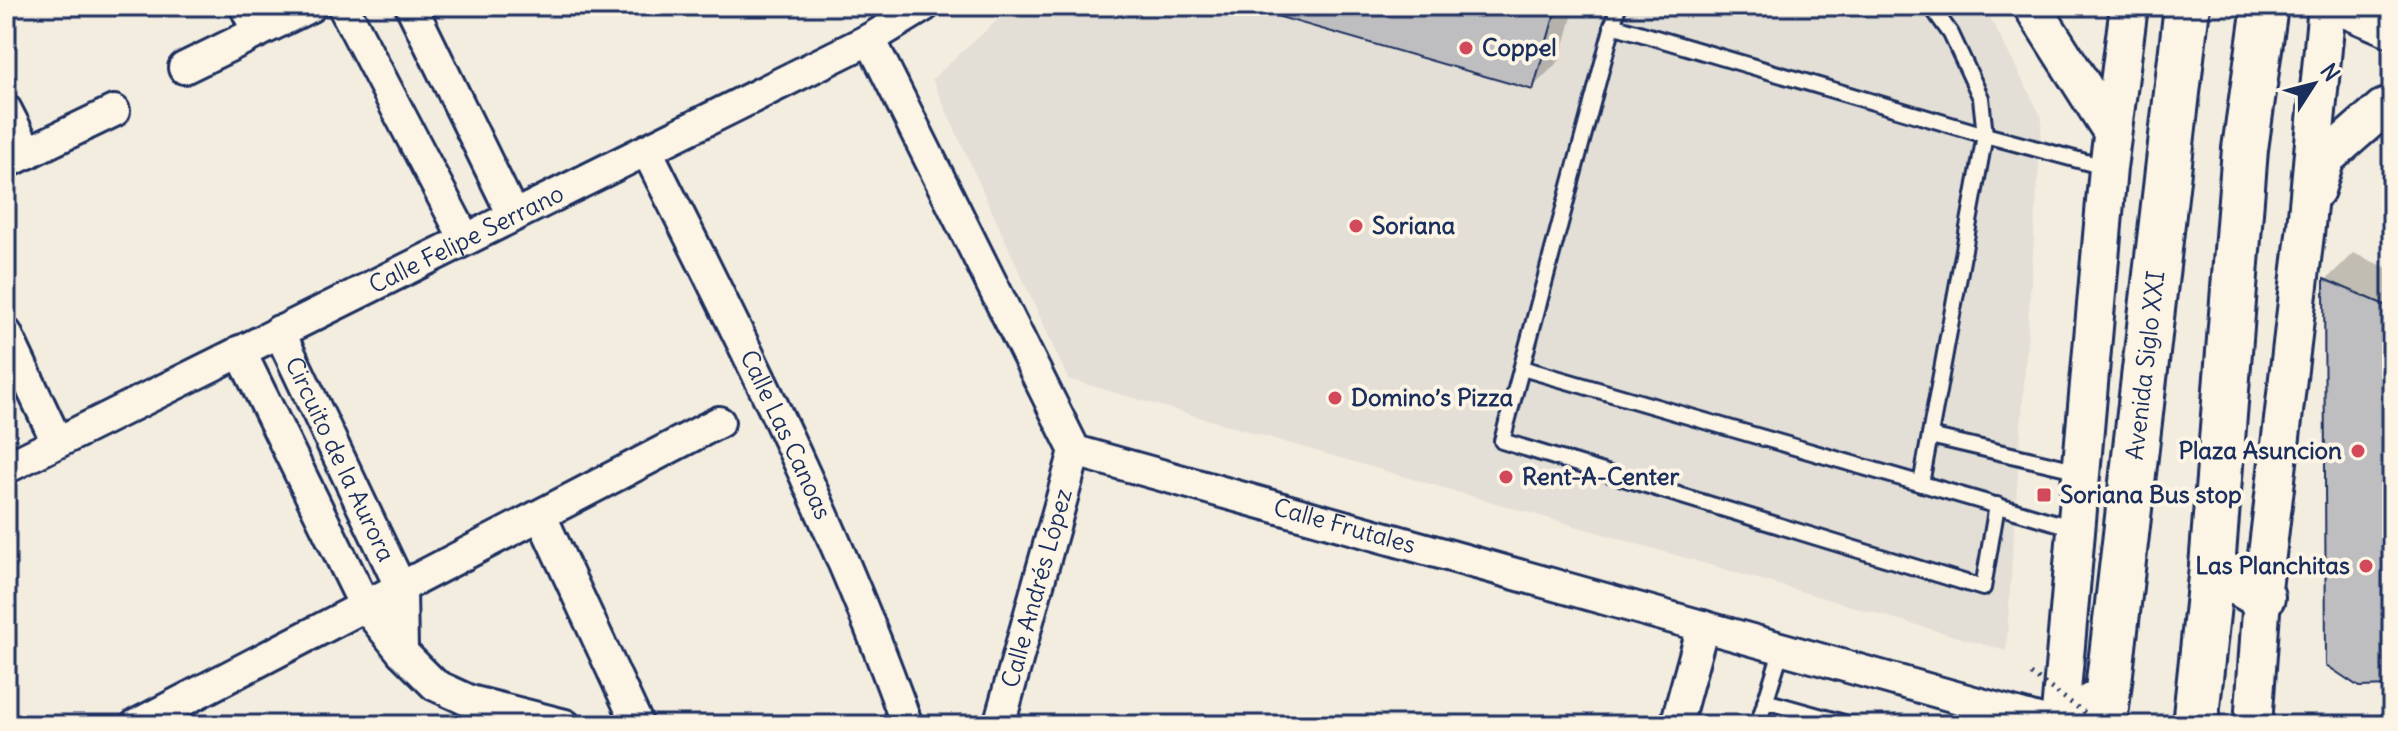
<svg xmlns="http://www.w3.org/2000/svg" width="2398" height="731" viewBox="0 0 2398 731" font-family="Delius,sans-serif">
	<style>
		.built { fill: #e3dfd6 }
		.shadow { fill: #0003 }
		.building { fill: #bebec0; stroke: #1b2f5e; stroke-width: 2 }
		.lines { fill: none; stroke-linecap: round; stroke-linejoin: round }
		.service-casing { stroke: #1b2f5e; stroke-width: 20 }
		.minor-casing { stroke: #1b2f5e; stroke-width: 36 }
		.tertiary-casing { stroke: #1b2f5e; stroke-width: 42 }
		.trunk-casing { stroke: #1b2f5e; stroke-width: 50 }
		.service { stroke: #fcf5e5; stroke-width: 14 }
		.minor { stroke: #fcf5e5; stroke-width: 30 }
		.tertiary { stroke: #fcf5e5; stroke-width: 36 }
		.trunk { stroke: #fcf5e5; stroke-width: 44 }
		.path-bridge { stroke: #1b2f5e; stroke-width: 5; stroke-dasharray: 2 6; stroke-linecap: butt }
		.poi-dot { fill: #d1495b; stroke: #fcf5e5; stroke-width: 3 }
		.labels { text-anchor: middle; stroke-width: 8; stroke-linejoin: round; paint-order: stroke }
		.poi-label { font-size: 24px; font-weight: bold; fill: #1b2f5e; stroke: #fcf5e5; text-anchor: start }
		.street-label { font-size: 24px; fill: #1b2f5e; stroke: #fcf5e5 }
	</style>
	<rect width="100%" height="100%" fill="#f3ede0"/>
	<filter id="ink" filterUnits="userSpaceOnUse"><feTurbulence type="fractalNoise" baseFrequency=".0125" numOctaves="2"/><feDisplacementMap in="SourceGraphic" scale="16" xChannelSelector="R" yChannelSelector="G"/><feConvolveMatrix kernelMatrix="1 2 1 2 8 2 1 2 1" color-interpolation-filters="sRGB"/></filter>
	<g filter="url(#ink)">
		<!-- built -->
		<path class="built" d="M 1013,6 L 1982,6 L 1991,19 L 2042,118 L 2006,651 L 1068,379 L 932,79 Z"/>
		<!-- shadow -->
		<g class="shadow">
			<path d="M 1249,6 L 1575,6 L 1560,60 L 1532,88 Z"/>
			<path d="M 2353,253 L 2392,270 L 2392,684 L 2326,280 Z"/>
		</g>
		<!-- building -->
		<g class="building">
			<path d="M 1242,6 L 1557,6 L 1533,90 Z"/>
			<path d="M 2324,279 L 2392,308 L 2392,686 L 2359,687 L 2326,665 Z"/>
		</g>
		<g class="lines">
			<!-- service casing -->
			<g class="service-casing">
				<g id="service">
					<path d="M 1618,6 L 1502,441 L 1983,588 L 1997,505"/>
					<path d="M 1612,25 L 1985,135 L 2108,168"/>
					<path d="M 1522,368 L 2074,528"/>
					<path d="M 1930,436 L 2080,471"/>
					<path d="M 1921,484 L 1985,135 L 1981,98 L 1951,34 L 1931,6"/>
					<path d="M 1765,701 L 1851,725"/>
					<path d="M 1758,725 L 1782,648"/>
				</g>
			</g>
			<!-- minor casing -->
			<g class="minor-casing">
				<g id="minor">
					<path d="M 245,6 L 258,32"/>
					<path d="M 343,6 L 465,239"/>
					<path d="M 411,6 L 513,215"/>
					<path id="s1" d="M 870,39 L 1075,451 L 2056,725"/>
					<path d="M 184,68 L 311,6"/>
					<path d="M 6,110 L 28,153"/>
					<path id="s2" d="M 647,151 C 741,338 837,527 907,725"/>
					<path d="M 6,163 L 114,111"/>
					<path id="s3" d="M 279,331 L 401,588 L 402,652"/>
					<path d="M 6,333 L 57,442"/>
					<path d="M 240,351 L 365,606 L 402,652 L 435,685 L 470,701 L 565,725"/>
					<path id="s4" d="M 6,468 L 870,39 L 924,6"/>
					<path d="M 541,516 L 638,725"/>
					<path d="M 136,725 L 719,422"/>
					<path id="s5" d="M 999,725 L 1075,451"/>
					<path d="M 1676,725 L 1703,626"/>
				</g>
			</g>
			<!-- tertiary casing -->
			<g class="tertiary-casing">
				<g id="tertiary">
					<path d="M 2032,6 L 2112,132"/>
					<path d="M 2338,6 L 2392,29"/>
					<path d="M 2316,190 L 2326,158 L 2382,109 L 2392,105"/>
					<path d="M 2059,725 L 2108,168 L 2129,6"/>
					<path d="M 2253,725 L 2262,597 L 2306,226 L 2327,6"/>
				</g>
			</g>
			<!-- trunk casing -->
			<g class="trunk-casing">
				<g id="trunk">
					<path d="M 2212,567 L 2262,597"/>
					<path d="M 2061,725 L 2107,697"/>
					<path id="s6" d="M 2104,725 L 2187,6"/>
					<path d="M 2195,725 L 2212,567 L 2245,149 L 2265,6"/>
				</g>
			</g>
			<!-- service -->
			<use href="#service" class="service"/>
			<!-- minor -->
			<use href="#minor" class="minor"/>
			<!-- tertiary -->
			<use href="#tertiary" class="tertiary"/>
			<!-- trunk -->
			<use href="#trunk" class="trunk"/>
			<!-- path-bridge -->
			<path class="path-bridge" d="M 2031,674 L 2102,725"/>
		</g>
	</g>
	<!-- markers -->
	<g class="poi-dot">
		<circle cx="1466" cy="48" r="8"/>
		<circle cx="1356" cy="226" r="8"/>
		<circle cx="1335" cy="398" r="8"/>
		<circle cx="2358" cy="451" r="8"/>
		<circle cx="1506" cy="477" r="8"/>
		<rect x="2036" y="487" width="16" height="16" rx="4"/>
		<circle cx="2366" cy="566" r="8"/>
	</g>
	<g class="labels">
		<!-- poi labels -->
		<g class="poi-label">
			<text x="1482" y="56">Coppel</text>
			<text x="1372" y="234">Soriana</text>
			<text x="1351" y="406">Domino’s Pizza</text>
			<text x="2342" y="459" text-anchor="end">Plaza Asuncion</text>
			<text x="1522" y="485">Rent-A-Center</text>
			<text x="2060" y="503">Soriana Bus stop</text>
			<text x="2350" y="574" text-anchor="end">Las Planchitas</text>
		</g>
		<!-- street labels -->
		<g class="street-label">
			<text dy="8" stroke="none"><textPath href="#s4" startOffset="514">Calle Felipe Serrano</textPath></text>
			<text dy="8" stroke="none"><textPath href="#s6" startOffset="362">Avenida Siglo XXI</textPath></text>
			<text dy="8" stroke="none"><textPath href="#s2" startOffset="316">Calle Las Canoas</textPath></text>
			<text dy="8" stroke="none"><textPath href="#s3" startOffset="142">Circuito de la Aurora</textPath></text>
			<text dy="8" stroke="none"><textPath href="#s1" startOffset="740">Calle Frutales</textPath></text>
			<text dy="8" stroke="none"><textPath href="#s5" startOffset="142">Calle Andrés López</textPath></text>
		</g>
	</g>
	<!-- margin -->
	<rect width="2398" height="731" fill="none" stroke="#fcf5e5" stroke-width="32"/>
	<rect x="16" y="16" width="2366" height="699" fill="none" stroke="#1b2f5e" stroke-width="3" filter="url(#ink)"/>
	<!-- north arrow -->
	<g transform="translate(2314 84) rotate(54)" stroke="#fcf5e5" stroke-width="6" paint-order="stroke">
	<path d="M0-6L14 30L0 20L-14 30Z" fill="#1b2f5e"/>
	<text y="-12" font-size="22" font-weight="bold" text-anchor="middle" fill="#1b2f5e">N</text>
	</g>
</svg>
